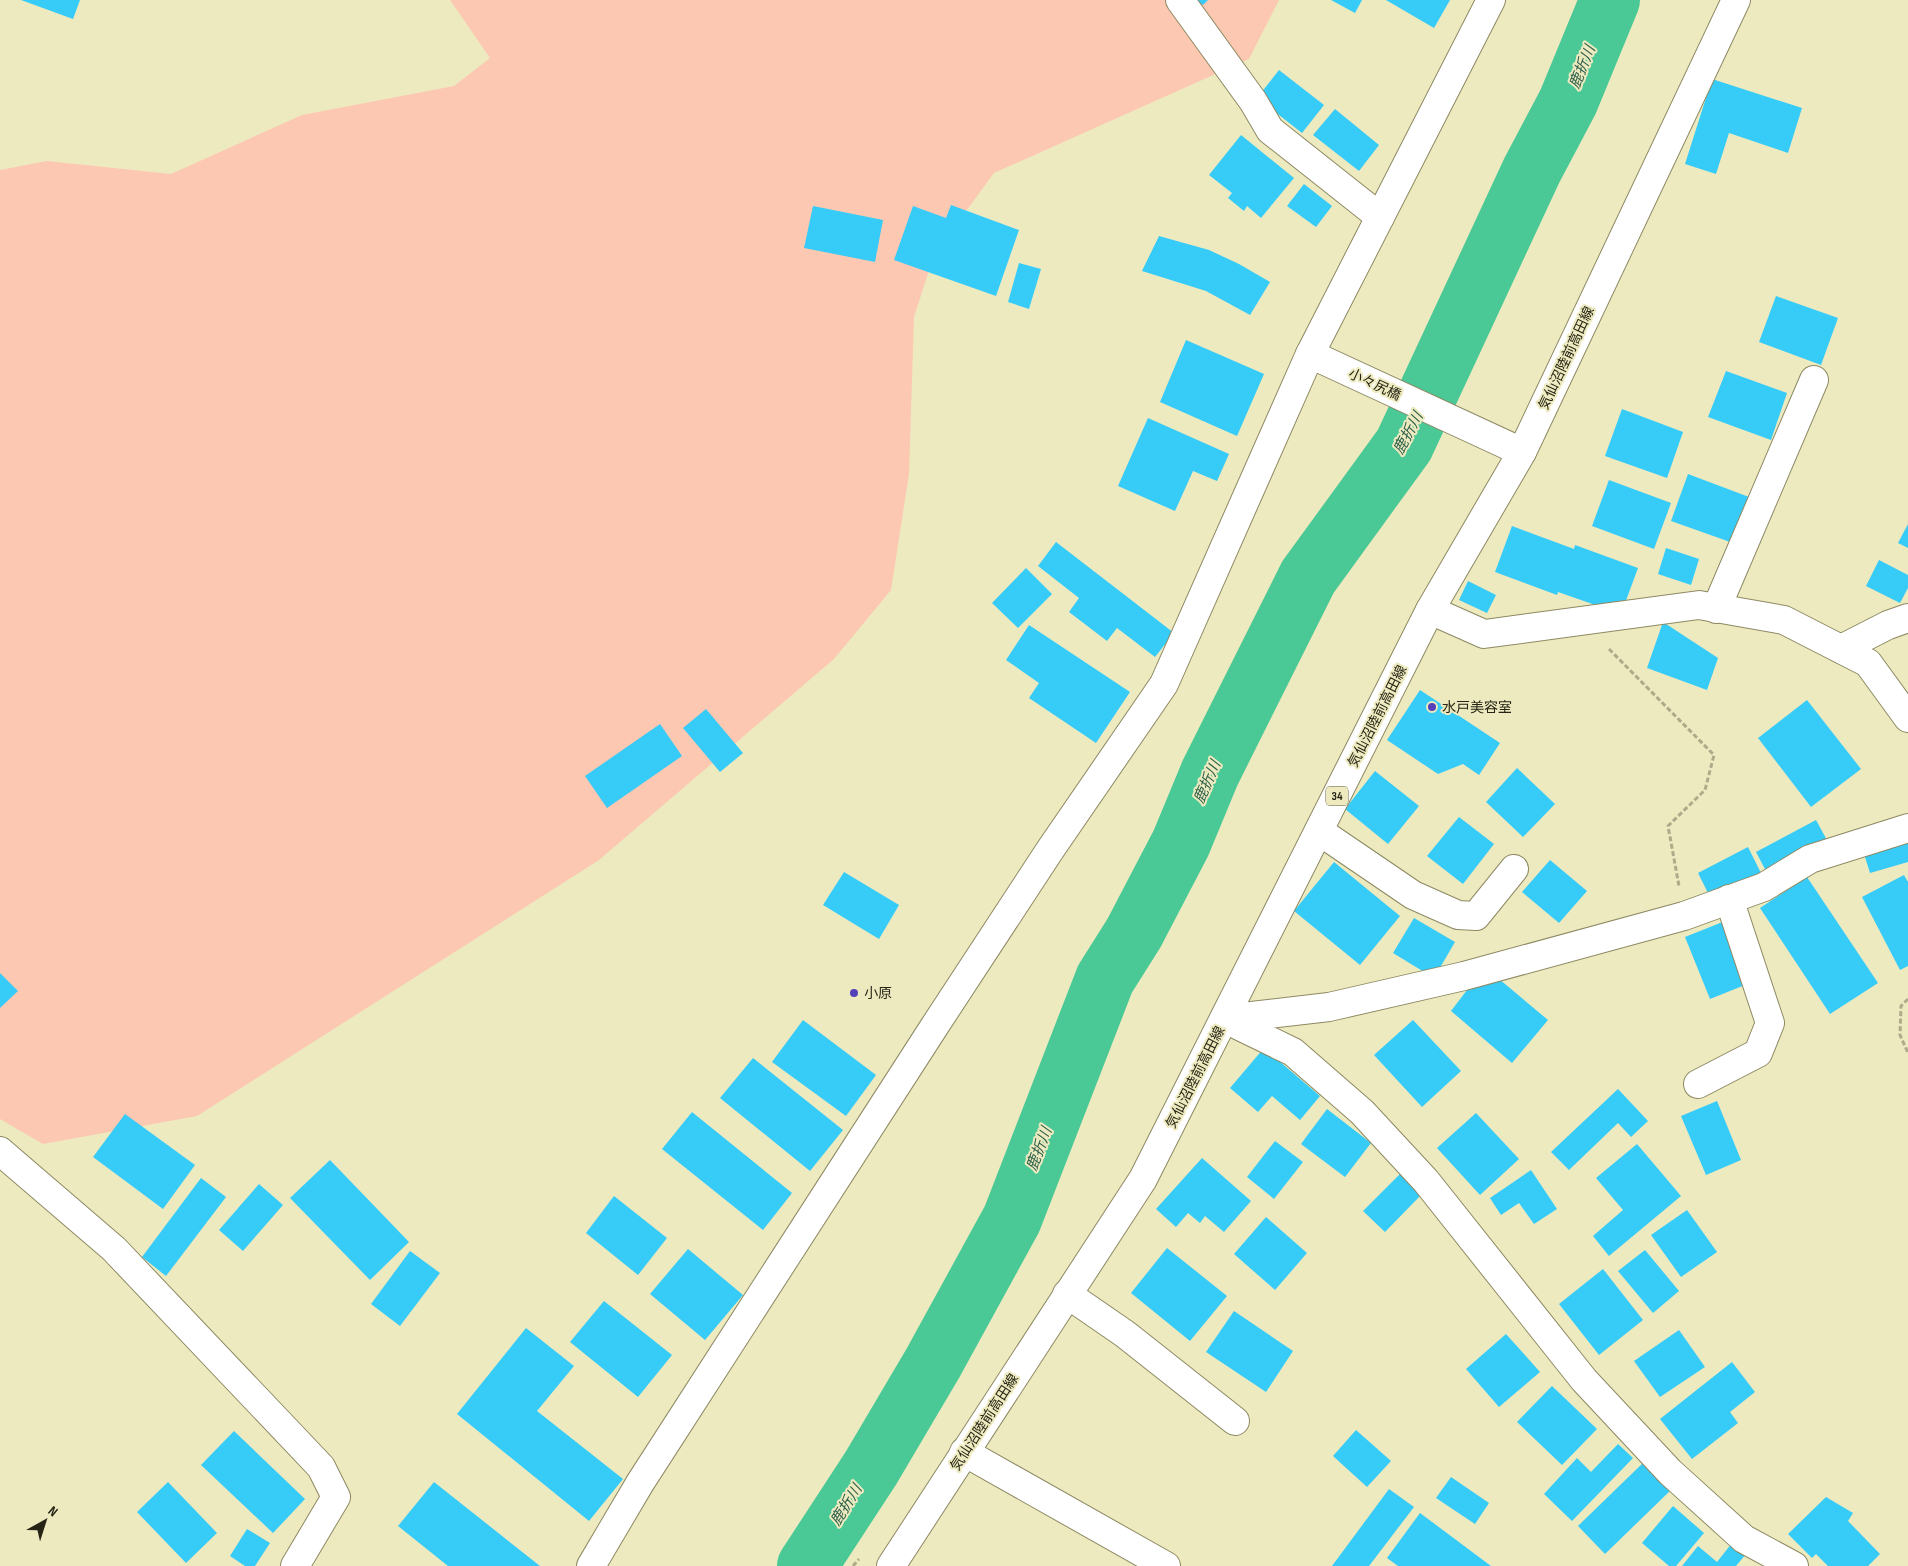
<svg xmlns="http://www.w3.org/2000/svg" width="1908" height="1566" viewBox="0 0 1908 1566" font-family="'Sofia Sans Condensed','Noto Sans JP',sans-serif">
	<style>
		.green { fill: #fcc8b2 }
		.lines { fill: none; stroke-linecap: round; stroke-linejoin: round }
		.river { stroke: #4ac997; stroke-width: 60 }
		.building { fill: #37cbf8 }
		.minor-casing { stroke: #8d8963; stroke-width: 30 }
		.major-casing { stroke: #8d8963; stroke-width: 30 }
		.path { stroke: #adab89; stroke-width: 3; stroke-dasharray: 5 2.5; stroke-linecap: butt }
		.minor { stroke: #fff; stroke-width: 28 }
		.major { stroke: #fff; stroke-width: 28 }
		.poi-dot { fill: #5241b8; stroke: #edeac0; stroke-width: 2 }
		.labels { text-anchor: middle; stroke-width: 4; stroke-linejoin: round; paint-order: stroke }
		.shield { fill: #edeac0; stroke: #626048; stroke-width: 1 }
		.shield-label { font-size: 12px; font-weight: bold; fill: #262515 }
		.street-label { font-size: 14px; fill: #262515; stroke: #edeac0 }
		.poi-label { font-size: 14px; fill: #262515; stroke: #edeac0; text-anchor: start }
		.water-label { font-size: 15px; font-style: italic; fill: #2d5f4a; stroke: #edeac0 }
	</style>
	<rect width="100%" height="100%" fill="#edeac0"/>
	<!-- green -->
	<path class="green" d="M 450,0 L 1279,0 L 1249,59 L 994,173 L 934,255 L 914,317 L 909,474 L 891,590 L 834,659 L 599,860 L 197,1116 L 43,1144 L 0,1119 L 0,170 L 47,161 L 171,174 L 302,115 L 454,86 L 490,58 Z"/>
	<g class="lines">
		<!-- river -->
		<path class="river" d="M 807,1566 L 871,1468 L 933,1363 L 1012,1219 L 1105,979 L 1134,933 L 1181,843 L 1210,773 L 1308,577 L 1404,445 L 1532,170 L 1568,102 L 1610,0"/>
	</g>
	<!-- building -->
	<g class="building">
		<path d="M 21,0 L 80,0 L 73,19 Z"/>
		<path d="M 1196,0 L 1208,0 L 1203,5 Z"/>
		<path d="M 1331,0 L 1362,0 L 1355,13 Z"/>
		<path d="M 1386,0 L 1450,0 L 1434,28 Z"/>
		<path d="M 1279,70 L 1324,105 L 1302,133 L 1257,98 Z"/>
		<path d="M 1712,79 L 1802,108 L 1788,153 L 1729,133 L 1716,174 L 1685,164 Z"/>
		<path d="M 1335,109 L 1379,145 L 1359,171 L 1313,135 Z"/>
		<path d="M 1241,135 L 1294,178 L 1261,218 L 1247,206 L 1244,211 L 1228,198 L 1232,193 L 1209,175 Z"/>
		<path d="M 1304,184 L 1332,206 L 1316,227 L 1287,206 Z"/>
		<path d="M 951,205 L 1019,230 L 996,296 L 894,260 L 913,206 L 946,218 Z"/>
		<path d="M 813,206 L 883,220 L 875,262 L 804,248 Z"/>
		<path d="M 1159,236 L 1209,250 L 1239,264 L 1270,282 L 1250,315 L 1206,291 L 1142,271 Z"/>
		<path d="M 1019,263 L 1041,269 L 1029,309 L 1008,302 Z"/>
		<path d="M 1776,296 L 1838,318 L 1821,365 L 1759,342 Z"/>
		<path d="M 1186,340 L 1264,374 L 1237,436 L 1160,402 Z"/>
		<path d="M 1726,371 L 1787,393 L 1771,440 L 1708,417 Z"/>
		<path d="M 1622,409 L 1683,432 L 1667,478 L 1605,456 Z"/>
		<path d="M 1148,418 L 1229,454 L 1217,481 L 1193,471 L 1175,511 L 1118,486 Z"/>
		<path d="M 1688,474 L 1749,497 L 1733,543 L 1671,521 Z"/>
		<path d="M 1609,480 L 1671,503 L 1654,549 L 1592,526 Z"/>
		<path d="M 1908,524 L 1908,548 L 1898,543 Z"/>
		<path d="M 1512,526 L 1574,549 L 1575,545 L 1638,568 L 1621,614 L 1558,592 L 1557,595 L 1495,572 Z"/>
		<path d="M 1056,542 L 1174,633 L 1155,657 L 1117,628 L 1107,641 L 1069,612 L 1079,598 L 1038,566 Z"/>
		<path d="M 1666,548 L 1699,559 L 1691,585 L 1658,574 Z"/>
		<path d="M 1879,560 L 1908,575 L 1908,588 L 1900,603 L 1866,586 Z"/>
		<path d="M 1026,568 L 1052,594 L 1018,628 L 992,603 Z"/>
		<path d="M 1468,581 L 1496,595 L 1487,613 L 1459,600 Z"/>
		<path d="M 1663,622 L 1718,658 L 1707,690 L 1647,668 Z"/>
		<path d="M 1029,625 L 1130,692 L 1096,743 L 1029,698 L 1039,683 L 1006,660 Z"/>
		<path d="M 1420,690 L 1500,743 L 1479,775 L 1463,764 L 1438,774 L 1387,740 Z"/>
		<path d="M 1807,700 L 1861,769 L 1811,807 L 1758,738 Z"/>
		<path d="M 706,709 L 743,753 L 720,772 L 683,728 Z"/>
		<path d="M 660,724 L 682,756 L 607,808 L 585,776 Z"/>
		<path d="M 1517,768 L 1555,804 L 1523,837 L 1486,802 Z"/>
		<path d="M 1375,771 L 1419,806 L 1388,844 L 1345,809 Z"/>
		<path d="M 1459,817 L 1494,844 L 1463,884 L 1427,856 Z"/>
		<path d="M 1816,820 L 1828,842 L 1767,873 L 1756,852 Z"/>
		<path d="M 1908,840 L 1908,862 L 1870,873 L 1864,854 Z"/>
		<path d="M 1748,847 L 1761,873 L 1711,899 L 1698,873 Z"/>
		<path d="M 1550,860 L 1587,891 L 1559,923 L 1522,892 Z"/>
		<path d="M 1334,862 L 1400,916 L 1360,965 L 1294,911 Z"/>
		<path d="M 844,872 L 899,905 L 879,939 L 823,905 Z"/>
		<path d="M 1904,875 L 1908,882 L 1908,966 L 1900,970 L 1862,897 Z"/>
		<path d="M 1807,877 L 1878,983 L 1830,1014 L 1760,908 Z"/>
		<path d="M 1414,918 L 1455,942 L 1434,978 L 1393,953 Z"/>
		<path d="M 1725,921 L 1750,983 L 1710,999 L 1685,937 Z"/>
		<path d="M 0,973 L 18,991 L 0,1008 Z"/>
		<path d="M 1499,979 L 1548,1020 L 1512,1063 L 1451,1011 L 1467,990 Z"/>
		<path d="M 803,1020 L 876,1075 L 846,1116 L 772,1062 Z"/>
		<path d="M 1413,1020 L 1461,1071 L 1422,1107 L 1374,1055 Z"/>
		<path d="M 1264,1048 L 1320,1096 L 1300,1120 L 1272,1096 L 1258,1112 L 1230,1088 Z"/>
		<path d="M 753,1058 L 843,1130 L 810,1171 L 720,1098 Z"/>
		<path d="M 1618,1089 L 1648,1121 L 1631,1137 L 1618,1123 L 1569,1170 L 1551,1152 Z"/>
		<path d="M 1717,1101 L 1741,1160 L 1706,1175 L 1681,1116 Z"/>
		<path d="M 1327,1109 L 1371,1143 L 1345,1177 L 1301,1144 Z"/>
		<path d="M 692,1112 L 792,1193 L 763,1230 L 662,1149 Z"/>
		<path d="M 1476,1113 L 1519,1159 L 1480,1195 L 1437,1148 Z"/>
		<path d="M 125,1114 L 195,1165 L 163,1209 L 93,1157 Z"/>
		<path d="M 1275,1141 L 1303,1162 L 1274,1199 L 1247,1177 Z"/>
		<path d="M 1637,1144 L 1681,1196 L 1609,1256 L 1593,1236 L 1623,1210 L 1596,1178 Z"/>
		<path d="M 1202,1158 L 1251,1201 L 1224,1232 L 1205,1216 L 1200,1223 L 1188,1213 L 1176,1227 L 1156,1209 Z"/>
		<path d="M 330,1160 L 409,1242 L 370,1280 L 290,1198 Z"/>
		<path d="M 1531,1170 L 1557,1209 L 1534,1224 L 1519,1203 L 1501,1215 L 1490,1198 Z"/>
		<path d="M 1400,1174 L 1421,1195 L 1385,1232 L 1363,1211 Z"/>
		<path d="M 201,1178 L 226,1197 L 166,1276 L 142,1257 Z"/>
		<path d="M 259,1184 L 283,1205 L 243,1251 L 219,1230 Z"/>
		<path d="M 614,1196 L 667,1238 L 638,1275 L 586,1233 Z"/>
		<path d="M 1687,1210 L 1717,1252 L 1681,1277 L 1651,1235 Z"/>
		<path d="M 1266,1217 L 1307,1253 L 1275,1290 L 1234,1254 Z"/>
		<path d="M 1167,1248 L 1227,1296 L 1190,1341 L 1131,1293 Z"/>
		<path d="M 688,1249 L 743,1295 L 705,1340 L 650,1294 Z"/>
		<path d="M 1645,1250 L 1679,1291 L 1653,1313 L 1618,1271 Z"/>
		<path d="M 410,1251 L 440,1273 L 400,1326 L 371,1304 Z"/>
		<path d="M 1603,1269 L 1643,1320 L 1599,1355 L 1559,1304 Z"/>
		<path d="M 604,1301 L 672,1355 L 638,1397 L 570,1342 Z"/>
		<path d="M 1234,1311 L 1293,1351 L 1266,1392 L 1206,1352 Z"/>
		<path d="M 526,1328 L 574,1366 L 537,1411 L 623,1479 L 589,1521 L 457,1414 Z"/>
		<path d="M 1679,1330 L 1705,1367 L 1660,1397 L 1634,1361 Z"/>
		<path d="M 1506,1334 L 1540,1372 L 1499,1407 L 1466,1369 Z"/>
		<path d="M 1732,1362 L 1755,1392 L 1730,1412 L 1738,1423 L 1692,1459 L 1660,1419 Z"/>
		<path d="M 1552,1386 L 1597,1429 L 1562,1465 L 1517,1422 Z"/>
		<path d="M 1356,1430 L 1391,1461 L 1367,1487 L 1333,1456 Z"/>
		<path d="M 234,1431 L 305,1499 L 273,1533 L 201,1465 Z"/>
		<path d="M 1618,1444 L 1633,1458 L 1572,1521 L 1544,1494 L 1577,1458 L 1591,1472 Z"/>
		<path d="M 1646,1460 L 1673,1488 L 1605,1554 L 1578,1526 Z"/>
		<path d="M 1451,1477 L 1489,1503 L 1475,1524 L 1436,1498 Z"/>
		<path d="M 168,1482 L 217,1533 L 186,1563 L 137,1512 Z"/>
		<path d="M 434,1482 L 540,1566 L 448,1566 L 398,1526 Z"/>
		<path d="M 1389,1489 L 1414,1507 L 1369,1566 L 1332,1566 Z"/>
		<path d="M 1826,1497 L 1853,1513 L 1848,1521 L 1880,1554 L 1868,1566 L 1828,1566 L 1816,1554 L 1812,1558 L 1788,1534 Z"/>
		<path d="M 1673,1506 L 1704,1533 L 1676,1566 L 1669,1566 L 1642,1543 Z"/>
		<path d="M 1420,1513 L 1491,1566 L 1398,1566 L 1387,1558 Z"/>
		<path d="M 247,1529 L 270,1543 L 255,1566 L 245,1566 L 230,1556 Z"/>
		<path d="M 1732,1543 L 1746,1554 L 1736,1566 L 1682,1566 L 1698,1546 L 1717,1562 Z"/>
	</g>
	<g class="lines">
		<!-- minor casing -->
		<g class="minor-casing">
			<g id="minor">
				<path d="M 1180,0 L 1253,101 L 1270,130 L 1380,217"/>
				<path d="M 1310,354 L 1522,452"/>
				<path d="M 1716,609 L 1814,380"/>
				<path d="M 1430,610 L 1484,634 L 1699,605 L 1784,620 L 1868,663 L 1908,718"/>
				<path d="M 1841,649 L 1888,625 L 1908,618"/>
				<path d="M 1319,831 L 1413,895 L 1458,915 L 1476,916 L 1514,869"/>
				<path d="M 1225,1019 L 1293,1052 L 1362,1112 L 1426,1181 L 1584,1380 L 1670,1472 L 1744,1539 L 1794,1566"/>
				<path d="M 1225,1019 L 1329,1007 L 1464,976 L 1684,916 L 1764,887 L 1810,859 L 1908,828"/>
				<path d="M 1698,1084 L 1758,1053 L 1770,1023 L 1729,899"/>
				<path d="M 0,1151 L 114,1249 L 321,1467 L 336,1497 L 295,1566"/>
				<path d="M 1067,1294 L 1125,1334 L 1235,1421"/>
				<path d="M 964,1452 L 1166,1566"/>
				<path d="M 591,1566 L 640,1483 L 934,1027 L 1050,850 L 1164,684 L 1310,354 L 1491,0"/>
			</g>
		</g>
		<!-- major casing -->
		<g class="major-casing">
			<path id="major" d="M 891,1566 L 1143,1179 L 1430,610 L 1522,452 L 1736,0"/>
		</g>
		<!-- path -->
		<g class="path">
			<path d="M 1609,649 L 1714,755 L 1705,790 L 1668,826 L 1679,886"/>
			<path d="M 1908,999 L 1901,1006 L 1900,1035 L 1908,1053"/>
			<path d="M 853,1566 L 859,1559"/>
		</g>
		<!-- minor -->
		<use href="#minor" class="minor"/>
		<!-- major -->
		<use href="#major" class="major"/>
	</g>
	<!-- markers -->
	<g class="poi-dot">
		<circle cx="1432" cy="707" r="5"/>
		<circle cx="854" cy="993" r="5"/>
	</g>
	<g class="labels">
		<!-- shield labels -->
		<rect class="shield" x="1326" y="786.5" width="22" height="19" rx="4"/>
		<g class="shield-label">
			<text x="1337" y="800">34</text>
		</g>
		<!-- street labels -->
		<g class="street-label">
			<text transform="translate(1566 358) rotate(-65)" y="5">気仙沼陸前高田線</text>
			<text transform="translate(1375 384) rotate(25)" y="5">小々尻橋</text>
			<text transform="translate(1377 716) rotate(-63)" y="5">気仙沼陸前高田線</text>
			<text transform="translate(1195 1077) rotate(-63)" y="5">気仙沼陸前高田線</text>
			<text transform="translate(984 1422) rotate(-57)" y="5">気仙沼陸前高田線</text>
		</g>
		<!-- poi labels -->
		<g class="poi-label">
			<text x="1442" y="712">水戸美容室</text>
			<text x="864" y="998">小原</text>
		</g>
		<!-- water labels -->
		<g class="water-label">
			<text transform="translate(1582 67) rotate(-68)" y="5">鹿折川</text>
			<text transform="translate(1408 433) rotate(-62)" y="5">鹿折川</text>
			<text transform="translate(1207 782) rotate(-66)" y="5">鹿折川</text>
			<text transform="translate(1039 1149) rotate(-69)" y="5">鹿折川</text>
			<text transform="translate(846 1505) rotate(-58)" y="5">鹿折川</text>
		</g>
	</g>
	<!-- north arrow -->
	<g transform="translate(45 1521) rotate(39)" stroke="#edeac0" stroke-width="4" paint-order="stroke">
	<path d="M0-4L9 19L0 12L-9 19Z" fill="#262515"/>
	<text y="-8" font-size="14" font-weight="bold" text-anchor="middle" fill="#262515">N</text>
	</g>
</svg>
